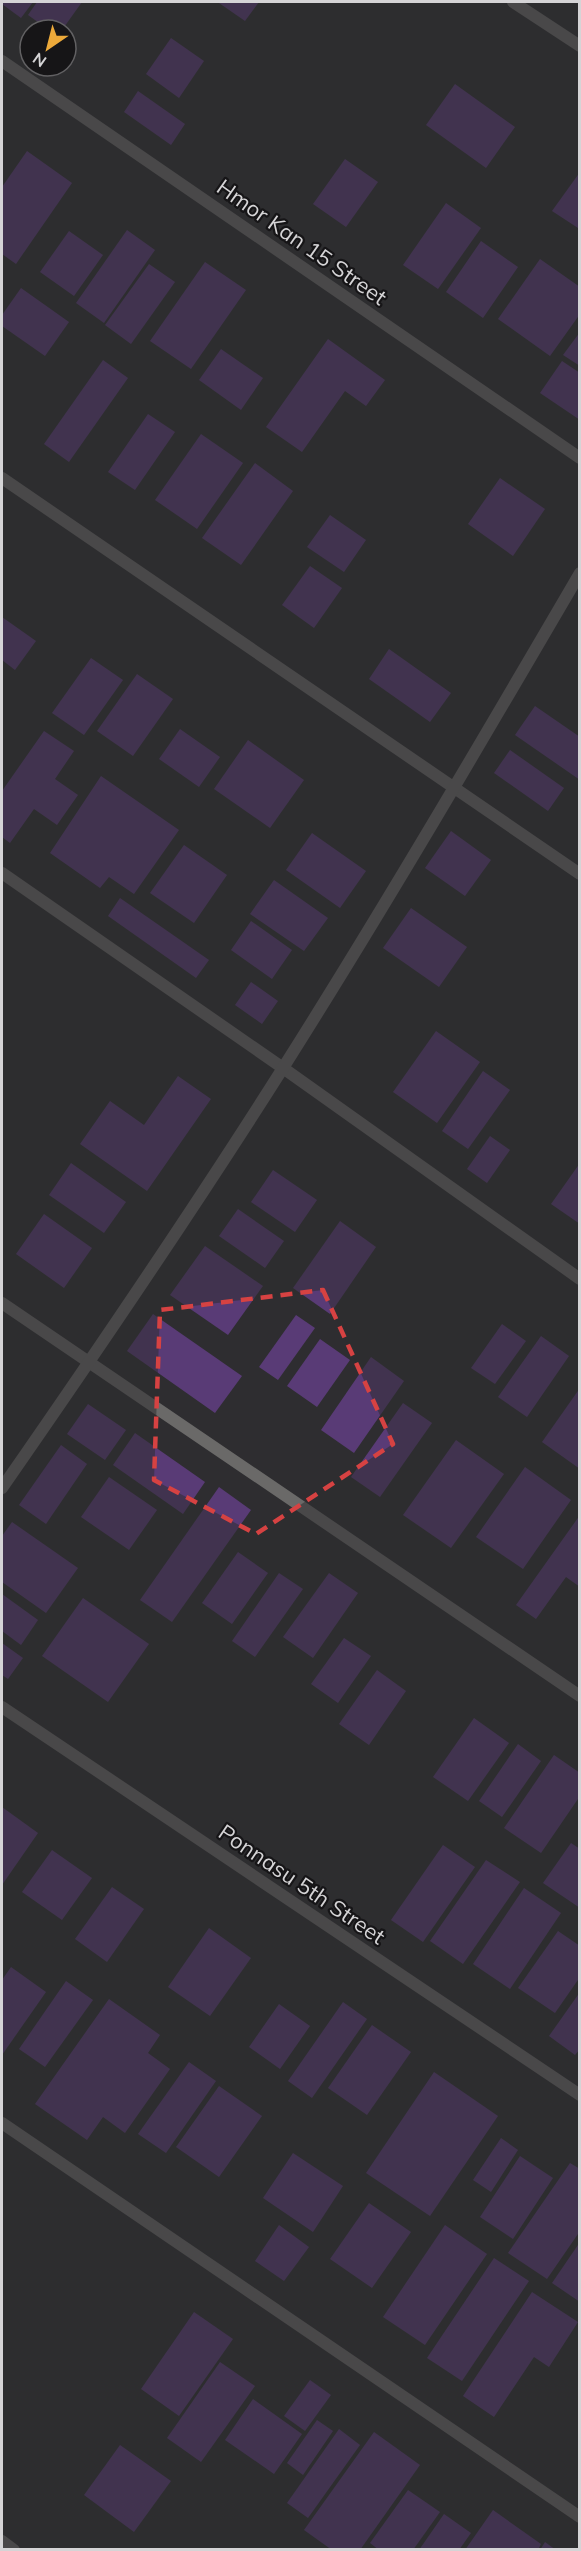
<svg xmlns="http://www.w3.org/2000/svg" width="581" height="2551" viewBox="0 0 581 2551" font-family="Mulish,sans-serif">
	<style>
		.building { fill: #593b76 }
		.lines { fill: none; stroke-linecap: round; stroke-linejoin: round }
		.street { stroke: #6a6968; stroke-width: 12 }
		.marked { fill: none; stroke: #d64242; stroke-width: 4.5; stroke-dasharray: 12 8; stroke-linejoin: round }
		.labels { text-anchor: middle; stroke-width: 4.5; stroke-linejoin: round; paint-order: stroke }
		.street-label { font-size: 22px; fill: #d5d4d6; stroke: #161517 }
	</style>
	<rect width="100%" height="100%" fill="#2e2d30"/>
	<!-- building -->
	<g class="building">
		<path d="M 2,2 L 33,2 L 21,18 L 2,4 Z"/>
		<path d="M 37,2 L 82,2 L 62,30 L 49,30 L 28,15 Z"/>
		<path d="M 220,2 L 259,2 L 245,21 L 219,3 Z"/>
		<path d="M 171,38 L 204,61 L 179,98 L 146,74 Z"/>
		<path d="M 455,84 L 515,127 L 486,168 L 426,125 Z"/>
		<path d="M 138,91 L 185,124 L 171,145 L 124,112 Z"/>
		<path d="M 27,151 L 72,183 L 16,264 L 2,254 L 2,187 Z"/>
		<path d="M 345,159 L 378,182 L 346,227 L 313,204 Z"/>
		<path d="M 580,172 L 580,226 L 578,228 L 552,211 Z"/>
		<path d="M 446,203 L 481,228 L 438,289 L 403,265 Z"/>
		<path d="M 127,230 L 155,250 L 104,323 L 76,303 Z"/>
		<path d="M 69,231 L 103,255 L 74,296 L 40,272 Z"/>
		<path d="M 481,241 L 518,267 L 483,318 L 446,292 Z"/>
		<path d="M 540,259 L 580,287 L 580,314 L 550,356 L 498,319 Z"/>
		<path d="M 205,262 L 246,290 L 191,369 L 150,341 Z"/>
		<path d="M 149,264 L 175,282 L 131,344 L 105,325 Z"/>
		<path d="M 21,288 L 69,322 L 45,356 L 2,326 L 2,315 Z"/>
		<path d="M 580,332 L 580,366 L 563,355 Z"/>
		<path d="M 328,339 L 385,380 L 366,406 L 345,391 L 302,452 L 266,427 Z"/>
		<path d="M 221,349 L 263,378 L 241,410 L 199,380 Z"/>
		<path d="M 103,360 L 128,378 L 69,462 L 44,444 Z"/>
		<path d="M 562,361 L 580,373 L 580,420 L 540,393 Z"/>
		<path d="M 148,414 L 175,432 L 135,490 L 108,472 Z"/>
		<path d="M 201,434 L 243,463 L 197,529 L 155,500 Z"/>
		<path d="M 255,463 L 293,491 L 241,565 L 202,538 Z"/>
		<path d="M 500,478 L 545,509 L 513,556 L 468,524 Z"/>
		<path d="M 330,515 L 366,540 L 344,572 L 307,547 Z"/>
		<path d="M 310,566 L 342,588 L 314,628 L 282,605 Z"/>
		<path d="M 2,617 L 36,641 L 15,670 L 2,660 Z"/>
		<path d="M 389,649 L 451,693 L 430,722 L 369,679 Z"/>
		<path d="M 91,658 L 123,680 L 84,735 L 52,713 Z"/>
		<path d="M 137,674 L 173,699 L 133,756 L 97,731 Z"/>
		<path d="M 535,706 L 580,737 L 580,780 L 515,735 Z"/>
		<path d="M 180,729 L 220,757 L 199,787 L 159,759 Z"/>
		<path d="M 44,731 L 74,751 L 55,779 L 78,795 L 57,825 L 34,809 L 10,843 L 2,837 L 2,791 Z"/>
		<path d="M 248,740 L 304,780 L 270,828 L 214,789 Z"/>
		<path d="M 510,750 L 564,788 L 548,811 L 494,773 Z"/>
		<path d="M 101,776 L 179,830 L 134,894 L 109,877 L 100,888 L 50,853 Z"/>
		<path d="M 451,831 L 491,860 L 465,896 L 425,868 Z"/>
		<path d="M 312,833 L 366,871 L 340,908 L 286,870 Z"/>
		<path d="M 184,845 L 227,875 L 194,923 L 150,893 Z"/>
		<path d="M 274,880 L 328,918 L 304,951 L 250,914 Z"/>
		<path d="M 120,898 L 209,960 L 196,978 L 108,916 Z"/>
		<path d="M 411,908 L 467,947 L 439,987 L 383,948 Z"/>
		<path d="M 251,921 L 292,950 L 272,979 L 231,950 Z"/>
		<path d="M 251,982 L 278,1001 L 262,1024 L 235,1005 Z"/>
		<path d="M 436,1031 L 480,1062 L 437,1123 L 393,1092 Z"/>
		<path d="M 483,1071 L 510,1090 L 468,1149 L 442,1131 Z"/>
		<path d="M 178,1076 L 211,1099 L 147,1191 L 80,1144 L 110,1101 L 144,1125 Z"/>
		<path d="M 490,1136 L 510,1150 L 487,1183 L 467,1169 Z"/>
		<path d="M 71,1163 L 126,1202 L 104,1233 L 49,1195 Z"/>
		<path d="M 580,1163 L 580,1224 L 551,1204 Z"/>
		<path d="M 273,1170 L 317,1200 L 295,1232 L 251,1202 Z"/>
		<path d="M 238,1209 L 284,1241 L 265,1268 L 219,1236 Z"/>
		<path d="M 44,1214 L 92,1248 L 64,1288 L 16,1254 Z"/>
		<path d="M 340,1221 L 376,1247 L 330,1314 L 293,1288 Z"/>
		<path d="M 205,1246 L 263,1286 L 228,1335 L 170,1295 Z"/>
		<path d="M 153,1314 L 242,1376 L 215,1413 L 127,1351 Z"/>
		<path d="M 296,1315 L 315,1328 L 278,1380 L 259,1367 Z"/>
		<path d="M 502,1324 L 526,1341 L 495,1384 L 471,1368 Z"/>
		<path d="M 541,1336 L 569,1356 L 527,1417 L 498,1397 Z"/>
		<path d="M 320,1339 L 350,1360 L 317,1407 L 287,1386 Z"/>
		<path d="M 371,1357 L 404,1381 L 354,1453 L 321,1430 Z"/>
		<path d="M 580,1388 L 580,1469 L 542,1442 Z"/>
		<path d="M 403,1403 L 432,1423 L 380,1497 L 351,1477 Z"/>
		<path d="M 88,1404 L 126,1430 L 105,1460 L 67,1434 Z"/>
		<path d="M 135,1433 L 205,1482 L 183,1514 L 113,1465 Z"/>
		<path d="M 456,1440 L 504,1474 L 451,1548 L 403,1515 Z"/>
		<path d="M 61,1445 L 87,1464 L 46,1524 L 19,1505 Z"/>
		<path d="M 525,1467 L 571,1500 L 523,1569 L 476,1537 Z"/>
		<path d="M 109,1477 L 157,1510 L 129,1550 L 81,1517 Z"/>
		<path d="M 219,1487 L 251,1510 L 172,1622 L 140,1600 Z"/>
		<path d="M 580,1515 L 580,1587 L 566,1577 L 536,1619 L 516,1605 Z"/>
		<path d="M 12,1522 L 78,1568 L 46,1613 L 2,1582 L 2,1536 Z"/>
		<path d="M 238,1552 L 268,1573 L 232,1624 L 202,1603 Z"/>
		<path d="M 279,1573 L 303,1589 L 255,1657 L 232,1641 Z"/>
		<path d="M 329,1573 L 358,1593 L 313,1658 L 283,1637 Z"/>
		<path d="M 2,1594 L 38,1620 L 21,1645 L 2,1631 Z"/>
		<path d="M 83,1598 L 149,1644 L 108,1702 L 42,1656 Z"/>
		<path d="M 344,1638 L 371,1656 L 338,1703 L 311,1684 Z"/>
		<path d="M 2,1643 L 23,1658 L 8,1679 L 2,1675 Z"/>
		<path d="M 377,1670 L 406,1691 L 369,1745 L 339,1724 Z"/>
		<path d="M 474,1718 L 509,1743 L 468,1801 L 433,1777 Z"/>
		<path d="M 518,1744 L 541,1761 L 502,1817 L 479,1801 Z"/>
		<path d="M 554,1755 L 580,1773 L 580,1796 L 541,1853 L 504,1828 Z"/>
		<path d="M 2,1807 L 38,1833 L 2,1885 Z"/>
		<path d="M 571,1843 L 580,1849 L 580,1908 L 543,1883 Z"/>
		<path d="M 443,1845 L 475,1867 L 423,1942 L 391,1920 Z"/>
		<path d="M 52,1850 L 92,1878 L 62,1920 L 22,1892 Z"/>
		<path d="M 486,1860 L 520,1882 L 463,1964 L 430,1941 Z"/>
		<path d="M 112,1887 L 144,1909 L 107,1962 L 75,1939 Z"/>
		<path d="M 524,1888 L 561,1913 L 510,1989 L 473,1964 Z"/>
		<path d="M 209,1928 L 251,1958 L 210,2016 L 168,1987 Z"/>
		<path d="M 558,1931 L 580,1946 L 580,1977 L 555,2013 L 518,1988 Z"/>
		<path d="M 11,1967 L 46,1992 L 2,2055 L 2,1980 Z"/>
		<path d="M 66,1981 L 93,2000 L 45,2067 L 19,2049 Z"/>
		<path d="M 580,1992 L 580,2049 L 575,2055 L 549,2036 Z"/>
		<path d="M 109,1999 L 160,2035 L 148,2053 L 170,2069 L 125,2133 L 103,2117 L 87,2140 L 35,2104 Z"/>
		<path d="M 343,2002 L 367,2019 L 312,2098 L 288,2081 Z"/>
		<path d="M 279,2004 L 310,2026 L 280,2069 L 249,2047 Z"/>
		<path d="M 372,2025 L 411,2052 L 367,2115 L 328,2088 Z"/>
		<path d="M 189,2062 L 216,2081 L 166,2153 L 138,2134 Z"/>
		<path d="M 434,2072 L 498,2116 L 430,2216 L 366,2173 Z"/>
		<path d="M 219,2086 L 262,2116 L 219,2177 L 176,2147 Z"/>
		<path d="M 501,2138 L 518,2150 L 491,2192 L 473,2180 Z"/>
		<path d="M 293,2153 L 343,2186 L 313,2232 L 263,2198 Z"/>
		<path d="M 520,2156 L 553,2178 L 513,2239 L 480,2217 Z"/>
		<path d="M 570,2163 L 580,2169 L 580,2231 L 547,2279 L 508,2253 Z"/>
		<path d="M 369,2203 L 411,2232 L 372,2288 L 330,2259 Z"/>
		<path d="M 279,2225 L 309,2247 L 284,2281 L 255,2261 Z"/>
		<path d="M 445,2225 L 487,2254 L 425,2345 L 383,2317 Z"/>
		<path d="M 580,2242 L 580,2302 L 552,2283 Z"/>
		<path d="M 494,2258 L 529,2281 L 462,2381 L 427,2358 Z"/>
		<path d="M 532,2292 L 578,2322 L 549,2367 L 534,2357 L 494,2417 L 463,2396 Z"/>
		<path d="M 194,2312 L 233,2339 L 179,2416 L 141,2389 Z"/>
		<path d="M 220,2362 L 255,2386 L 201,2462 L 167,2438 Z"/>
		<path d="M 310,2380 L 331,2395 L 305,2431 L 284,2416 Z"/>
		<path d="M 253,2399 L 302,2434 L 274,2474 L 225,2440 Z"/>
		<path d="M 317,2420 L 333,2431 L 303,2475 L 287,2463 Z"/>
		<path d="M 339,2429 L 360,2445 L 308,2518 L 287,2503 Z"/>
		<path d="M 374,2432 L 420,2465 L 360,2550 L 332,2550 L 304,2530 Z"/>
		<path d="M 120,2445 L 171,2481 L 134,2532 L 84,2495 Z"/>
		<path d="M 408,2490 L 440,2512 L 413,2550 L 379,2550 L 370,2543 Z"/>
		<path d="M 493,2510 L 541,2544 L 538,2550 L 465,2550 Z"/>
		<path d="M 444,2514 L 471,2533 L 459,2550 L 419,2550 Z"/>
		<path d="M 545,2542 L 556,2550 L 540,2550 Z"/>
	</g>
	<g class="lines">
		<!-- street -->
		<g class="street">
			<path d="M 513,2 L 580,46"/>
			<path d="M 2,61 L 580,458"/>
			<path d="M 2,478 L 580,874"/>
			<path d="M 2,873 L 283,1068 L 580,1279"/>
			<path d="M 2,1303 L 580,1696"/>
			<path d="M 2,1488 C 98,1350 193,1210 283,1068 C 386,905 483,739 580,573"/>
			<path d="M 2,1707 L 580,2095"/>
			<path d="M 2,2123 L 580,2517"/>
			<path d="M 2,2541 L 14,2550"/>
		</g>
	</g>
	<!-- marked area -->
	<path d="M0 0H581V2551H0ZM 323,1290 L 393,1444 L 256,1534 L 154,1480 L 160,1310 Z" fill="#2e2d30" fill-opacity=".55" fill-rule="evenodd"/>
	<path class="marked" d="M 323,1290 L 393,1444 L 256,1534 L 154,1480 L 160,1310 Z"/>
	<g class="labels">
		<!-- street labels -->
		<g class="street-label">
			<text transform="translate(302 242) rotate(35)" y="8">Hmor Kan 15 Street</text>
			<text transform="translate(302 1884) rotate(34)" y="8">Ponnasu 5th Street</text>
		</g>
	</g>
	<!-- border -->
	<rect width="581" height="2551" fill="none" stroke="#d5d4d6" stroke-width="6"/>
	<!-- north arrow -->
	<g transform="translate(48 48) rotate(215)"><circle r="28" fill="#161517" stroke="#626163" stroke-width="1.5"/>
	<path d="M0-4.5L10 22L0 15L-10 22Z" fill="#eca93a"/>
	<text y="-9" font-size="16" font-weight="bold" text-anchor="middle" fill="#d5d4d6">N</text>
	</g>
</svg>
